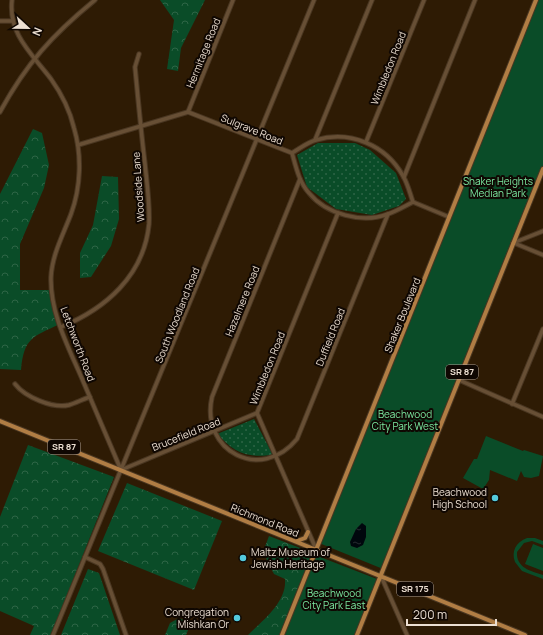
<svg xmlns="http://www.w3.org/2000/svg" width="543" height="635" viewBox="0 0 543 635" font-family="Manrope,sans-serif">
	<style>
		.grass { fill: url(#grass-dots) }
		.forest { fill: url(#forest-crowns) }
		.park { fill: #0a4c28 }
		.water { fill: url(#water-ripples) }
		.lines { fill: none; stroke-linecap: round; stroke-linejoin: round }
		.minor-casing { stroke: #493621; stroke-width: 5.5 }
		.major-casing { stroke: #493621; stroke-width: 6 }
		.minor { stroke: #674f35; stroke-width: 3.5 }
		.major { stroke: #b07d44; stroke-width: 4 }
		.poi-dot { fill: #54cadc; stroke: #0f0702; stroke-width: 1.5 }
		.labels { text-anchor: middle; stroke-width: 4; stroke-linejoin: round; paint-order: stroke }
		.shield { fill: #0f0702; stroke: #aa9e94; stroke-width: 1 }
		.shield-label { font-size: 9px; font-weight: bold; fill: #ecdfd2 }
		.street-label { font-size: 10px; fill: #ecdfd2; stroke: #0f0702 }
		.park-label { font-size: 10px; fill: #7ceaa2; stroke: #0f0702 }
		.poi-label { font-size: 10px; fill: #ecdfd2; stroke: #0f0702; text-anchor: end }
	</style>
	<defs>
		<pattern id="grass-dots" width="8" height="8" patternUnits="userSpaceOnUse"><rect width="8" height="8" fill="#0a4c28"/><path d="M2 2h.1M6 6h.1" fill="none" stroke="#2e6546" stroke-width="1.8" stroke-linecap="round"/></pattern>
		<pattern id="forest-crowns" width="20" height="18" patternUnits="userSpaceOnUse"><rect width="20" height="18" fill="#0a4c28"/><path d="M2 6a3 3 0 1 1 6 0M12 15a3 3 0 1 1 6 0" fill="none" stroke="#2e6546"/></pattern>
		<pattern id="water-ripples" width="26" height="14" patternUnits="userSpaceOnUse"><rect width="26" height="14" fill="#00070d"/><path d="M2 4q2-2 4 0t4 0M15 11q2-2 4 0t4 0" fill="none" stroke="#252b2f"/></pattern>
	</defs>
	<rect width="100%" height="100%" fill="#2e1b04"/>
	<!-- grass -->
	<g class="grass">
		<path d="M 318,143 L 355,143 L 370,150 L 396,173 L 406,199 L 399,206 L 372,215 L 336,209 L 307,187 L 297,155 Z"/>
		<path d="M 254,419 L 273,455 C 246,458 235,453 217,434 Z"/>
	</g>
	<!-- forest -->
	<g class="forest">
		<path d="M 160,0 L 205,0 L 181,48 L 178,71 L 167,69 L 174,20 Z"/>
		<path d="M 33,129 L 42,133 L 49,165 L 44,188 L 20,244 L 20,290 L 51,290 L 60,324 C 32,337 24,338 21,370 L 0,369 L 0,194 Z"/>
		<path d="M 102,176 L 118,177 L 119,219 L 111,246 L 91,277 L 80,278 L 80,253 L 93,225 Z"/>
		<path d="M 28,445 L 114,477 L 51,635 L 30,635 L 34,626 L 0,611 L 0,517 Z"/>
		<path d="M 127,483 L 222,521 L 194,590 L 98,551 Z"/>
		<path d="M 269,536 L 308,551 L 311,555 L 280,635 L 248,635 C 263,620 287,602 285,579 L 274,574 L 263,552 Z"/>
		<path d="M 88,569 L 99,573 L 120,635 L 61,635 Z"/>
		<path d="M 179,618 L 191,623 L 186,635 L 165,635 L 170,623 Z"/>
	</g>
	<!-- park -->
	<g class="park">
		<path d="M 536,0 L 543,0 L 543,169 L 383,569 L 319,543 Z"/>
		<path d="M 486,436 L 523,451 L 524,450 L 543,456 L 539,476 L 531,478 L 524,477 L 521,471 L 517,481 L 490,470 L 489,480 L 483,489 L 463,478 L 474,459 L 477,459 Z"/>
		<path d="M 527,538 L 535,538 L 543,541 L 543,545 L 532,541 L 524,543 L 517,552 C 516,568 531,571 543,575 L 543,579 L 522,571 L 515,562 C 511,551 516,542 527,538 Z"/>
		<path d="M 533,544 L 543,548 L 543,571 L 525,564 Z"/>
		<path d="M 315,555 L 377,579 L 355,635 L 283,635 Z"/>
	</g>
	<!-- water -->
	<path class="water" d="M 362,523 L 366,526 L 366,537 L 363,545 L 357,548 L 351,546 L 350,542 L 356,529 Z"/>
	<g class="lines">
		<!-- minor casing -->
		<g class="minor-casing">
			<g id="minor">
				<path d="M 12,0 C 8,34 32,54 51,79 C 61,93 70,111 74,128 C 82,155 81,187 71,214 C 63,235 52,255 51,277 C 50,314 69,348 83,381 C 96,411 108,440 121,470"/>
				<path d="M 0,21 L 13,21"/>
				<path d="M 0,112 C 26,64 52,35 95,0"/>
				<path d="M 188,112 L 233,0"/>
				<path d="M 315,140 L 372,0"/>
				<path d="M 366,142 L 424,0"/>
				<path d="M 78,145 L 188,112 L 292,153"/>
				<path d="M 292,153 C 296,167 299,182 309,193 C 326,214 362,224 388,214 C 397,211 405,206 413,202 L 449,217"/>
				<path d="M 292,153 C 299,149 308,142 316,140 C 350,130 386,145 403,176 C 408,184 410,194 413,202"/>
				<path d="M 404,177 L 475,0"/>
				<path d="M 300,179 L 212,397 C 200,451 261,483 297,439 L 388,214"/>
				<path d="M 513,243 L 543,231"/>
				<path d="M 514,243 L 543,255"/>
				<path d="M 61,327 C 105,309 144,276 149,224 C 150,204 147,184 145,164 C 141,131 138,99 135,67 L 139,54"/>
				<path d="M 459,380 L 543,417"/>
				<path d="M 15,384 C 25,397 53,409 69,405 C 76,403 83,399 90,397"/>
				<path d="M 512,404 L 543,329"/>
				<path d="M 121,470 L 257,413"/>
				<path d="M 316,549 L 257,413 L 338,213"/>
				<path d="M 85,557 L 100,564 L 103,569 L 126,635"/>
				<path d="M 381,576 L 407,635"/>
				<path d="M 53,635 L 314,0"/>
			</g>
		</g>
		<!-- major casing -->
		<g class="major-casing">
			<g id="major">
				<path d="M 0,421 L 525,635"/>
				<path d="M 297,541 L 305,538 L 308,532"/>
				<path d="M 282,635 L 536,0"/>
				<path d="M 357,635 L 543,169"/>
			</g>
		</g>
		<!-- minor -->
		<use href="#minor" class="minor"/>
		<!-- major -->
		<use href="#major" class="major"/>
	</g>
	<!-- markers -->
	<g class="poi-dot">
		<circle cx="495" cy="498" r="4"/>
		<circle cx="243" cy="558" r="4"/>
		<circle cx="237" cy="618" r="4"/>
	</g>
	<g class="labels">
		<!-- shield labels -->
		<g class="shield">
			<rect x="446" y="365" width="32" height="14" rx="3"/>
			<rect x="48" y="440" width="32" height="14" rx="3"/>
			<rect x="397" y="582" width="36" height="14" rx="3"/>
		</g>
		<g class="shield-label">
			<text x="462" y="375">SR 87</text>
			<text x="64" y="450">SR 87</text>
			<text x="415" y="592">SR 175</text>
		</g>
		<!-- street labels -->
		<g class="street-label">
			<text transform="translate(203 53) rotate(-68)" y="4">Hermitage Road</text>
			<text transform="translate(388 68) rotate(-68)" y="4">Wimbledon Road</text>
			<text transform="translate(252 129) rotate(22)" y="4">Sulgrave Road</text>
			<text transform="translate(138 187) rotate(-94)" y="4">Woodside Lane</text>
			<text transform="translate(242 301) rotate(-68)" y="4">Hazelmere Road</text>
			<text transform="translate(177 315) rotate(-68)" y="4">South Woodland Road</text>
			<text transform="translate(402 315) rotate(-68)" y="4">Shaker Boulevard</text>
			<text transform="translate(330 337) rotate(-68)" y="4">Duffield Road</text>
			<text transform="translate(78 344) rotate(69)" y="4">Letchworth Road</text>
			<text transform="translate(267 368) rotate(-68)" y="4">Wimbledon Road</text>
			<text transform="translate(186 434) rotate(-22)" y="4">Brucefield Road</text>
			<text transform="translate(265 520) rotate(22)" y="4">Richmond Road</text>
		</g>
		<!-- park labels -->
		<g class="park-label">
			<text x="498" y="185">Shaker Heights<tspan x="498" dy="12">Median Park</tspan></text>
			<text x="405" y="418">Beachwood<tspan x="405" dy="12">City Park West</tspan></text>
			<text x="334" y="597">Beachwood<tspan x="334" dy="12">City Park East</tspan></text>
		</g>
		<!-- poi labels -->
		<g class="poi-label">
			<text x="487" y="496">Beachwood<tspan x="487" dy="12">High School</tspan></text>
			<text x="251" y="556" text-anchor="start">Maltz Museum of<tspan x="251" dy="12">Jewish Heritage</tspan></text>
			<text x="229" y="616">Congregation<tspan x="229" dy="12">Mishkan Or</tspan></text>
		</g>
	</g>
	<!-- north arrow -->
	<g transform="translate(28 28) rotate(112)" stroke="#0f0702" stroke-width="3" paint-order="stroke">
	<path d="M0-3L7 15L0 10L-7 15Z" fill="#ecdfd2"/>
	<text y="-6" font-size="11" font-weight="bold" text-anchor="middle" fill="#ecdfd2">N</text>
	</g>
	<!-- scale -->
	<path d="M407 619v6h89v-6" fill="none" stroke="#ecdfd2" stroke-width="2"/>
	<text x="413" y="619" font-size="12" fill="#ecdfd2" stroke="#0f0702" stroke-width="3" paint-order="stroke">200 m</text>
</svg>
